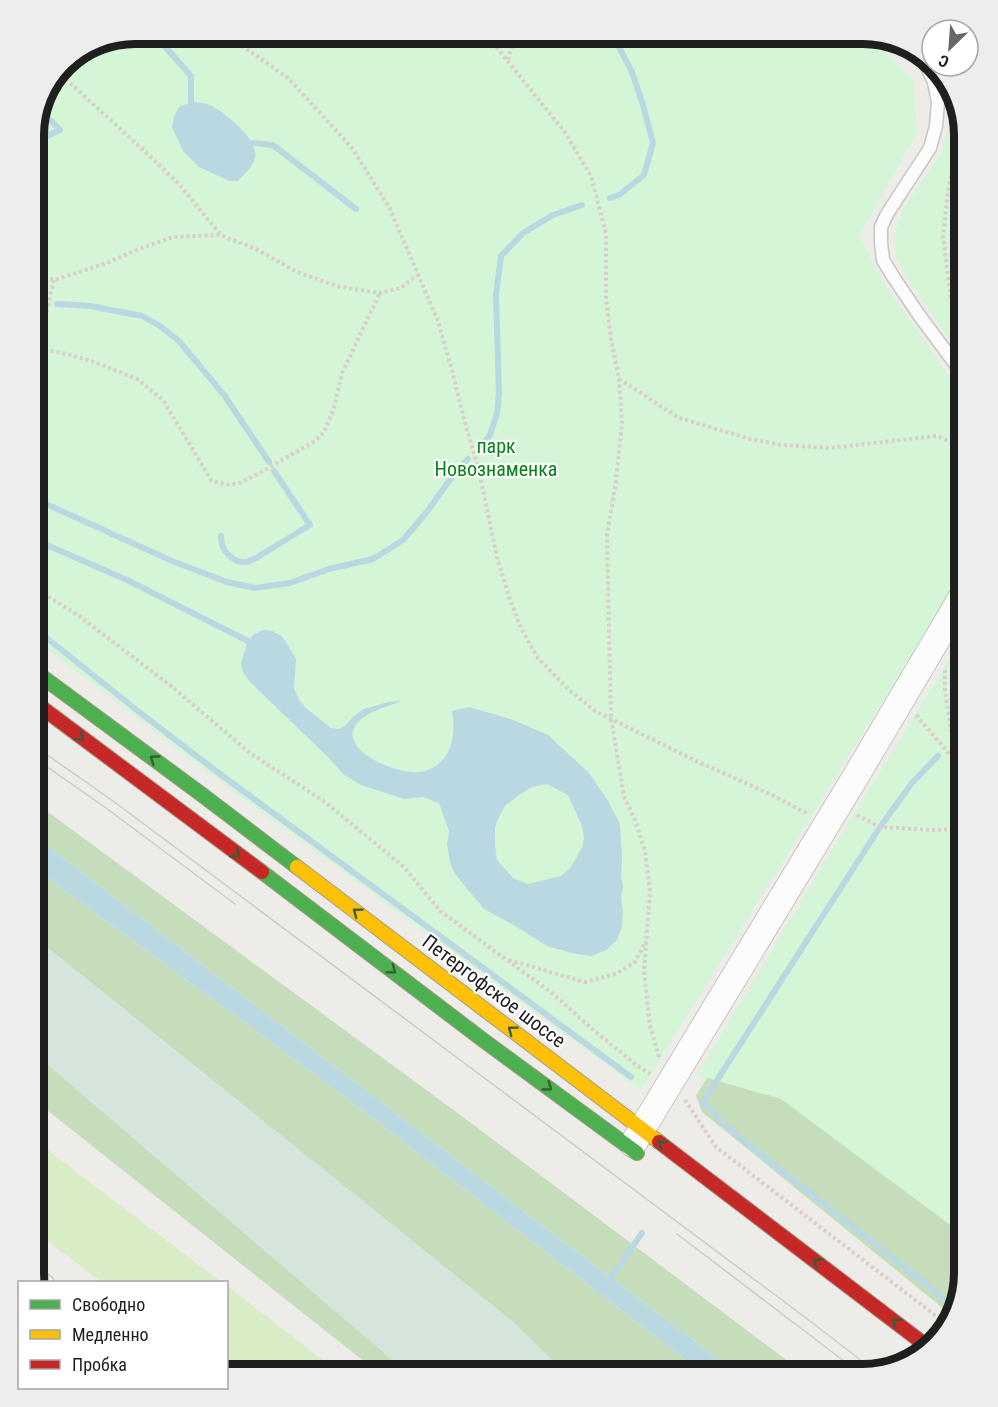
<svg xmlns="http://www.w3.org/2000/svg" width="998" height="1407" viewBox="0 0 998 1407" font-family="'Roboto Condensed',sans-serif">
	<style>
		.grass { fill: #d8ecc5 }
		.forest { fill: #c6ddbc }
		.wetland { fill: #d5e5dc }
		.park { fill: #d4f5d6 }
		.water { fill: #bad8e2; fill-rule: evenodd }
		.lines { fill: none; stroke-linecap: round; stroke-linejoin: round }
		.stream { stroke: #bad8e2; stroke-width: 6 }
		.lane-casing { stroke: #c6c6c4; stroke-width: 15 }
		.street-casing { stroke: #c6c6c4; stroke-width: 28 }
		.fast-casing { stroke: #a49b84; stroke-width: 16 }
		.slow-casing { stroke: #a49b84; stroke-width: 16 }
		.jam-casing { stroke: #a49b84; stroke-width: 16 }
		.path { stroke: #dbcdca; stroke-width: 4; stroke-dasharray: 3 3; stroke-linecap: butt }
		.lane { stroke: #fcfcfc; stroke-width: 12 }
		.street { stroke: #fcfcfc; stroke-width: 26 }
		.fast { stroke: #4caf50; stroke-width: 14 }
		.slow { stroke: #ffc107; stroke-width: 14 }
		.jam { stroke: #c62828; stroke-width: 14 }
		.tram { stroke: #cbcbca; stroke-width: 1.5 }
		.oneway { stroke: #336035 }
		.labels { text-anchor: middle; stroke-width: 4.5; stroke-linejoin: round; paint-order: stroke }
		.park-label { font-size: 20px; fill: #078318; stroke: #fff }
		.street-label { font-size: 20px; fill: #1f1f1f; stroke: #fff }
		.rim { fill: none; stroke: #1f1f1f; stroke-width: 8 }
	</style>
	<rect width="100%" height="100%" fill="#edece8"/>
	<!-- grass -->
	<g class="grass">
		<path d="M 33,1139 L 221,1282 L 102,1282 L 33,1230 Z"/>
		<path d="M 227,1286 L 341,1374 L 227,1374 Z"/>
	</g>
	<!-- forest -->
	<g class="forest">
		<path d="M 965,646 L 965,1273 L 956,1307 L 945,1310 L 702,1112 L 696,1096 Z"/>
		<path d="M 33,801 L 463,1117 L 805,1374 L 738,1374 L 540,1224 L 33,835 Z"/>
		<path d="M 33,867 L 336,1090 L 704,1374 L 566,1374 L 513,1322 L 33,936 Z"/>
		<path d="M 33,1052 L 409,1374 L 380,1374 L 33,1099 Z"/>
	</g>
	<!-- wetland -->
	<path class="wetland" d="M 33,936 L 513,1322 L 566,1374 L 409,1374 L 33,1052 Z"/>
	<!-- park -->
	<g class="park">
		<path d="M 135,33 L 866,33 L 913,79 L 917,132 L 859,236 L 884,283 L 965,399 L 965,568 L 641,1090 L 229,788 L 33,638 L 33,128 L 43,90 L 67,58 Z"/>
		<path d="M 946,79 L 951,84 L 965,135 L 965,360 L 929,311 L 906,275 L 897,258 L 893,238 L 904,208 L 940,155 L 951,118 Z"/>
		<path d="M 965,635 L 965,1236 L 781,1099 L 697,1075 L 846,827 Z"/>
	</g>
	<!-- water -->
	<g class="water">
		<path d="M 191,102 C 197,102 204,103 210,105 C 225,113 259,139 255,158 C 253,167 244,174 238,181 L 229,181 L 199,167 L 183,151 L 172,127 L 174,117 L 179,107 Z"/>
		<path d="M 263,630 L 272,631 L 282,636 L 296,659 L 294,689 L 300,701 L 307,709 L 331,728 L 338,729 L 345,726 L 354,716 L 364,709 L 388,702 L 402,701 C 388,706 360,714 354,728 C 343,753 400,775 419,772 C 450,768 457,738 452,711 L 469,707 L 513,720 L 548,735 L 589,773 L 608,801 L 620,824 L 622,858 L 621,877 L 623,887 L 621,899 L 623,911 L 622,927 L 617,940 L 606,950 L 592,956 L 576,954 L 547,946 L 512,924 L 484,909 L 455,874 L 450,862 L 447,844 L 449,831 L 439,803 L 423,797 L 404,799 L 361,785 L 343,774 L 329,758 L 302,732 L 251,683 L 243,672 L 241,663 L 248,641 L 254,634 ZM 547,784 L 568,795 L 582,826 L 584,838 L 582,848 L 570,868 L 561,876 L 528,884 L 513,878 L 497,860 L 495,846 L 495,827 L 499,817 L 505,806 L 519,795 L 532,787 Z"/>
		<path d="M 33,835 L 540,1224 L 738,1374 L 704,1374 L 336,1090 L 33,867 Z"/>
	</g>
	<g class="lines">
		<!-- stream -->
		<g class="stream">
			<path d="M 153,33 L 191,76 L 191,102"/>
			<path d="M 33,143 L 60,130 L 38,108"/>
			<path d="M 253,143 L 273,145 L 356,209"/>
			<path d="M 610,198 L 619,195 L 644,175 L 653,143 L 643,105 L 632,72 L 615,39 L 617,33"/>
			<path d="M 33,302 L 41,302"/>
			<path d="M 57,304 L 90,306 L 142,316 L 160,326 L 179,341 L 224,395 L 269,462"/>
			<path d="M 481,447 L 490,435 L 497,413 L 499,394 L 496,295 L 501,256 L 523,233 L 553,215 L 582,205"/>
			<path d="M 33,498 L 172,561 L 227,582 L 255,588 L 290,583 L 329,569 L 373,559 L 403,540 L 426,513 L 457,470 L 468,459"/>
			<path d="M 221,536 C 220,549 232,563 246,562 C 250,561 253,559 256,558 L 310,525 L 274,471"/>
			<path d="M 33,539 L 127,580 L 248,641"/>
			<path d="M 33,627 L 143,715 L 220,774 L 631,1077"/>
			<path d="M 964,746 L 965,746"/>
			<path d="M 938,756 L 912,783 L 880,827 L 703,1102 L 722,1122 L 749,1145 L 956,1308"/>
			<path d="M 611,1278 L 642,1233"/>
		</g>
		<!-- lane casing -->
		<g class="lane-casing">
			<g id="lane">
				<path d="M 908,45 L 923,59 L 934,82 L 938,102 L 936,126 L 930,148 L 887,214 L 881,227 L 881,243 L 883,260 L 894,278 L 919,315 L 965,377"/>
				<path d="M 33,1271 L 47,1282"/>
			</g>
		</g>
		<!-- street casing -->
		<g class="street-casing">
			<path id="street" d="M 633,1144 L 856,776 L 965,592"/>
		</g>
		<!-- fast casing -->
		<g class="fast-casing">
			<g id="fast">
				<path d="M 33,670 L 201,794 L 297,867"/>
				<path d="M 262,872 L 483,1040 L 637,1153"/>
			</g>
		</g>
		<!-- slow casing -->
		<g class="slow-casing">
			<path id="slow" d="M 297,867 L 659,1142"/>
		</g>
		<!-- jam casing -->
		<g class="jam-casing">
			<g id="jam">
				<path d="M 33,701 L 262,872"/>
				<path d="M 659,1142 L 928,1347"/>
			</g>
		</g>
		<!-- path -->
		<g class="path">
			<path d="M 221,33 L 254,54 L 289,79 L 353,149 L 390,209 L 438,321 L 453,374 L 464,419 L 479,471 L 497,557 L 509,597 L 521,628 L 537,657 L 568,689 L 595,711 L 690,758 L 774,796 L 808,814"/>
			<path d="M 485,33 L 564,131 L 591,176 L 606,233 L 606,298 L 611,339 L 619,379 L 622,423 L 616,481 L 607,535 L 611,719 L 624,796 L 635,820 L 645,851 L 650,891 L 644,972 L 650,1026 L 659,1057"/>
			<path d="M 508,60 L 515,33"/>
			<path d="M 57,71 L 140,147 L 178,183 L 220,234"/>
			<path d="M 962,123 L 948,191 L 943,237 L 951,299 L 965,326"/>
			<path d="M 33,274 L 54,280 L 107,263 L 139,249 L 173,237 L 220,235 L 256,249 L 297,272 L 336,286 L 380,293 L 401,288 L 417,275"/>
			<path d="M 33,347 L 71,355 L 100,364 L 137,379 L 163,400 L 211,480 L 220,483 L 230,485 L 239,483 L 258,474 L 315,441 L 324,432 L 334,408 L 342,373 L 380,293"/>
			<path d="M 38,347 L 54,280"/>
			<path d="M 619,379 L 679,418 L 750,439 L 782,445 L 830,448 L 937,436 L 965,448"/>
			<path d="M 33,587 L 79,616 L 171,686 L 250,753 L 325,802 L 404,867 L 440,911 L 552,993 L 597,1033 L 635,1064 L 650,1074"/>
			<path d="M 945,670 L 945,691 L 956,762"/>
			<path d="M 916,715 L 956,762 L 965,781"/>
			<path d="M 857,815 L 880,827 L 935,830 L 965,828"/>
			<path d="M 509,960 L 585,982 L 616,974 L 635,962 L 646,941"/>
			<path d="M 685,1100 L 716,1147 L 949,1326"/>
		</g>
		<!-- lane -->
		<use href="#lane" class="lane"/>
		<!-- street -->
		<use href="#street" class="street"/>
		<!-- fast -->
		<use href="#fast" class="fast"/>
		<!-- slow -->
		<use href="#slow" class="slow"/>
		<!-- jam -->
		<use href="#jam" class="jam"/>
		<!-- tram -->
		<g class="tram">
			<path d="M 33,745 L 113,801 L 806,1318 L 875,1371"/>
			<path d="M 33,757 L 106,808 L 235,904"/>
			<path d="M 677,1234 L 861,1374"/>
		</g>
	</g>
	<!-- one-way arrows -->
	<defs><path id="oneway-chevron" d="M-2-3.5L2.5 0L-2 3.5" fill="none" stroke-width="1.6" stroke-linecap="round" stroke-linejoin="round" transform="scale(1.5)"/></defs>
	<g class="oneway">
		<use href="#oneway-chevron" transform="translate(80 737) rotate(37)"/>
		<use href="#oneway-chevron" transform="translate(154 759) rotate(-144)"/>
		<use href="#oneway-chevron" transform="translate(236 854) rotate(37)"/>
		<use href="#oneway-chevron" transform="translate(357 912) rotate(-143)"/>
		<use href="#oneway-chevron" transform="translate(392 970) rotate(37)"/>
		<use href="#oneway-chevron" transform="translate(512 1030) rotate(-143)"/>
		<use href="#oneway-chevron" transform="translate(548 1087) rotate(36)"/>
		<use href="#oneway-chevron" transform="translate(662 1144) rotate(-143)"/>
		<use href="#oneway-chevron" transform="translate(817 1262) rotate(-143)"/>
		<use href="#oneway-chevron" transform="translate(896 1322) rotate(-143)"/>
	</g>
	<g class="labels">
		<!-- park labels -->
		<g class="park-label">
			<text x="496" y="453">парк<tspan x="496" dy="23">Новознаменка</tspan></text>
		</g>
		<!-- street labels -->
		<g class="street-label">
			<text transform="translate(494 991) rotate(37)" y="7">Петергофское шоссе</text>
		</g>
	</g>
	<!-- crop -->
	<path d="M0 0H998V1407H0ZM135 44H863A91 91 0 0 1 954 135V1273A91 91 0 0 1 863 1364H135A91 91 0 0 1 44 1273V135A91 91 0 0 1 135 44Z" fill="#ededed" fill-rule="evenodd"/>
	<path class="rim" d="M135 44H863A91 91 0 0 1 954 135V1273A91 91 0 0 1 863 1364H135A91 91 0 0 1 44 1273V135A91 91 0 0 1 135 44Z"/>
	<!-- legend -->
	<rect x="18" y="1281" width="210" height="108" fill="#ffffff" stroke="#a5a5a5" stroke-width="1.5"/>
	<rect x="30" y="1300" width="30" height="9" fill="#4caf50" stroke="#a5a5a5" stroke-width="1.5"/>
	<text x="72" y="1311" font-size="18" fill="#1f1f1f">Свободно</text>
	<rect x="30" y="1330" width="30" height="9" fill="#ffc107" stroke="#a5a5a5" stroke-width="1.5"/>
	<text x="72" y="1341" font-size="18" fill="#1f1f1f">Медленно</text>
	<rect x="30" y="1360" width="30" height="9" fill="#c62828" stroke="#a5a5a5" stroke-width="1.5"/>
	<text x="72" y="1371" font-size="18" fill="#1f1f1f">Пробка</text>
	<!-- north arrow -->
	<g transform="translate(950 48) rotate(205)"><circle r="28" fill="#ffffff" stroke="#a5a5a5" stroke-width="1.5"/>
	<path d="M0-4.5L10 22L0 15L-10 22Z" fill="#676765"/>
	<text y="-9" font-size="16" font-weight="bold" text-anchor="middle" fill="#1f1f1f">С</text>
	</g>
</svg>
